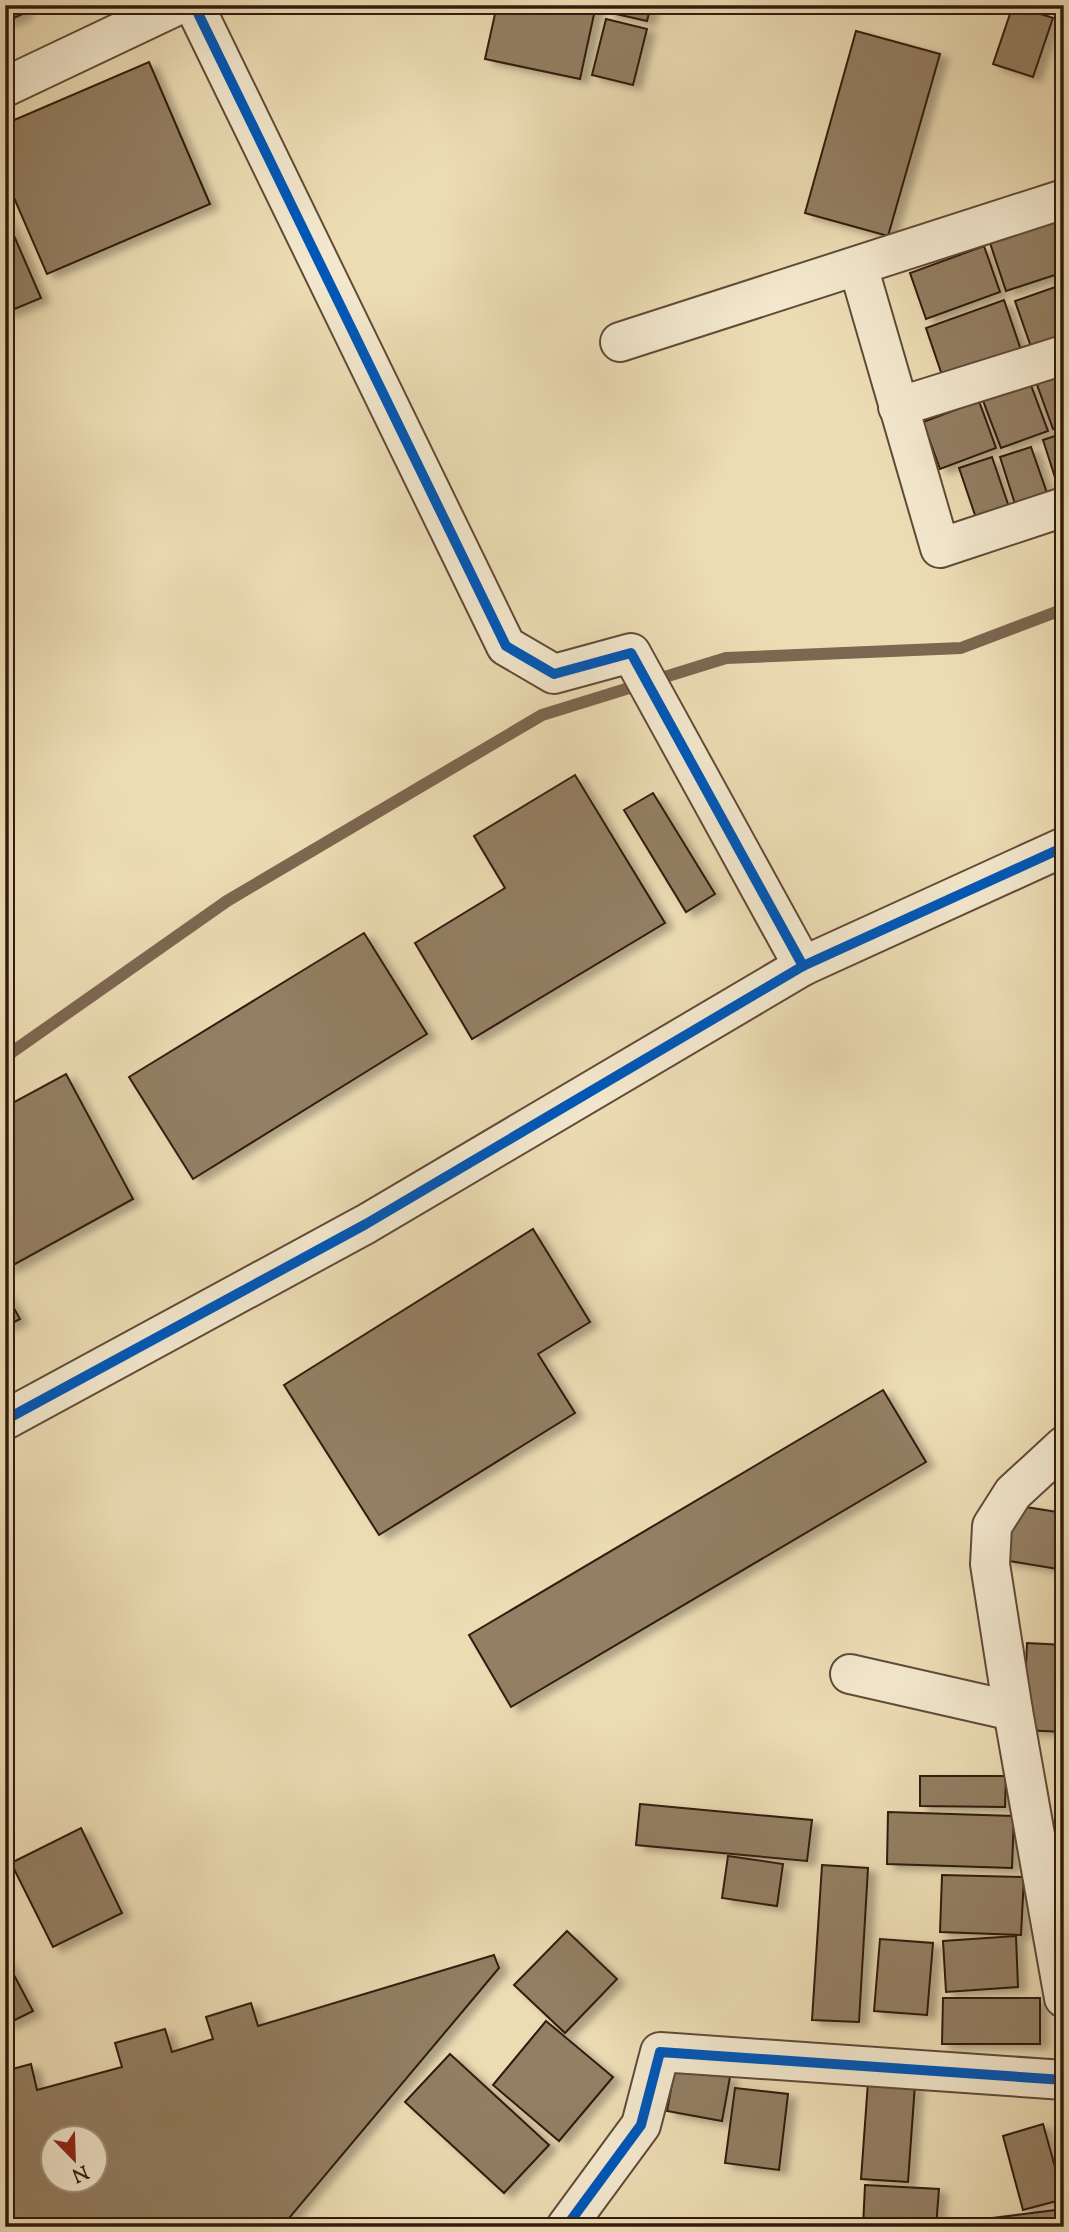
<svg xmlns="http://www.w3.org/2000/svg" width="1069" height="2232" viewBox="0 0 1069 2232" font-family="'Sorts Mill Goudy',serif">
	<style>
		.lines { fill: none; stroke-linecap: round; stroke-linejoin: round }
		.stream { stroke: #7c6750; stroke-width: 12 }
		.building { fill: #937f64; stroke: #321b0e; stroke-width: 2; fill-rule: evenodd; filter: url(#shadow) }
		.minor-casing { stroke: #604b38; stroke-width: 42 }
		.minor { stroke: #f3e8ce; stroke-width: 38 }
		.cycleway-casing { stroke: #f3e8ce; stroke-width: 15 }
		.cycleway { stroke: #0057b8; stroke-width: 10 }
	</style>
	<defs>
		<filter id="shadow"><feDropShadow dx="8" dy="4.5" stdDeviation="3.5" flood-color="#0004"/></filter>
	</defs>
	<rect width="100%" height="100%" fill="#ecdcb4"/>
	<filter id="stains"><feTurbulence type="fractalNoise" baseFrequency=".00286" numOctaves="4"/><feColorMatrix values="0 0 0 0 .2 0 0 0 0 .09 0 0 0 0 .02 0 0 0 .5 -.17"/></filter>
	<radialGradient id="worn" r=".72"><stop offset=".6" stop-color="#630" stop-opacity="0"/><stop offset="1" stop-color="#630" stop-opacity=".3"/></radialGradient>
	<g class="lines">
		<!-- stream -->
		<path class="stream" d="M 5,1057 L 227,901 L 542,715 L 726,658 L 961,648 L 1064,609"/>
	</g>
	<!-- building -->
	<g class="building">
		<path d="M 5,5 L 21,5 L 25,13 L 5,22 Z"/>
		<path d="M 497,5 L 596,5 L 580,79 L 485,59 Z"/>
		<path d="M 608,5 L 651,5 L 647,21 L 607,12 Z"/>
		<path d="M 1013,5 L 1053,18 L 1033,77 L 993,64 Z"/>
		<path d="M 606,19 L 647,29 L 633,85 L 592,75 Z"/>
		<path d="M 856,31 L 940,54 L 888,236 L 805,213 Z"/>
		<path d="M 149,62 L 210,204 L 47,274 L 5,177 L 5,124 Z"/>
		<path d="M 5,215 L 41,298 L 5,313 Z"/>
		<path d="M 1064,219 L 1064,272 L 1006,291 L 990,243 Z"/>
		<path d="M 984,246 L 1000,292 L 926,319 L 910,273 Z"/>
		<path d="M 1064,284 L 1064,335 L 1031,347 L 1015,301 Z"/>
		<path d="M 1004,300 L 1021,350 L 943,378 L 926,328 Z"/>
		<path d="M 1064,369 L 1064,426 L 1053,429 L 1035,379 Z"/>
		<path d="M 1029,380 L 1048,431 L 1001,448 L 982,398 Z"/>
		<path d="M 979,401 L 996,448 L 940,469 L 923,422 Z"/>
		<path d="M 1064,433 L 1064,488 L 1059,490 L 1043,440 Z"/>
		<path d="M 1031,447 L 1047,493 L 1015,504 L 1000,457 Z"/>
		<path d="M 992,457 L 1009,507 L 976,518 L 959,468 Z"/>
		<path d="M 575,775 L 665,923 L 472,1039 L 415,943 L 505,888 L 474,836 Z"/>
		<path d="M 653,793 L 715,894 L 686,912 L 624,810 Z"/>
		<path d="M 364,933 L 427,1034 L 193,1179 L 129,1077 Z"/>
		<path d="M 66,1074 L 133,1199 L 6,1269 L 5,1107 Z"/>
		<path d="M 533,1229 L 590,1322 L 538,1354 L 575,1413 L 379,1535 L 284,1385 Z"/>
		<path d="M 5,1292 L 20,1319 L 5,1327 Z"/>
		<path d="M 883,1390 L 926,1462 L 511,1707 L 469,1635 Z"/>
		<path d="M 1013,1505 L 1064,1513 L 1064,1570 L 1003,1560 Z"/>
		<path d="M 1027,1643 L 1064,1645 L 1064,1732 L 1023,1730 Z"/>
		<path d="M 920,1776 L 1006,1776 L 1005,1807 L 920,1806 Z"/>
		<path d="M 640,1804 L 812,1820 L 807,1861 L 636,1845 Z"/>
		<path d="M 888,1812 L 1014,1816 L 1012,1868 L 887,1864 Z"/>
		<path d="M 81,1828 L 122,1913 L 53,1947 L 11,1863 Z"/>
		<path d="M 728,1856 L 783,1864 L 777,1906 L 722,1898 Z"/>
		<path d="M 822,1865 L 868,1868 L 859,2022 L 812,2020 Z"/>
		<path d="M 942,1875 L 1024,1877 L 1021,1935 L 940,1932 Z"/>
		<path d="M 567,1931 L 617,1979 L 565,2033 L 514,1985 Z"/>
		<path d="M 1016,1936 L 1018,1987 L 946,1992 L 943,1941 Z"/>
		<path d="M 880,1939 L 933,1943 L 927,2015 L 874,2011 Z"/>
		<path d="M 494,1955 L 499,1968 L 285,2223 L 272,2227 L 5,2227 L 5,2071 L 31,2064 L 37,2090 L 122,2067 L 115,2043 L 165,2029 L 172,2052 L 213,2039 L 206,2017 L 251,2003 L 258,2026 ZM 52,2138 L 94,2138 L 94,2180 L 52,2180 Z"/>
		<path d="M 5,1958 L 33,2011 L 5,2025 Z"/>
		<path d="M 943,1998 L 1040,1998 L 1040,2044 L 942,2044 Z"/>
		<path d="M 546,2021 L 613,2077 L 559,2141 L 493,2085 Z"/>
		<path d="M 450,2054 L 549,2145 L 504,2193 L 405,2102 Z"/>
		<path d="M 675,2067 L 730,2077 L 722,2121 L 667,2111 Z"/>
		<path d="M 868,2082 L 915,2084 L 908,2182 L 861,2179 Z"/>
		<path d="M 735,2088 L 788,2094 L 779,2170 L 725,2163 Z"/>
		<path d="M 1043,2124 L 1064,2199 L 1023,2210 L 1003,2136 Z"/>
		<path d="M 865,2185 L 939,2189 L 936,2227 L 863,2227 Z"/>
		<path d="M 1064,2209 L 1064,2227 L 953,2227 L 953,2223 Z"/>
	</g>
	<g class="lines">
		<!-- minor casing -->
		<g class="minor-casing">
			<g id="minor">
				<path d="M 194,5 L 506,646 L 554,674 L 631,653 L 803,966"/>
				<path d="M 5,87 L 178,5"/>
				<path d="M 858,266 L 940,548 L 1064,507"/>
				<path d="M 620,342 L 1064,199"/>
				<path d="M 898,407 L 1064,355"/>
				<path d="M 5,1420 L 366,1224 L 803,966 L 1064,847"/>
				<path d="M 1064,1446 L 1013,1493 L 992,1526 L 990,1564 L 1013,1711 L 1064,1998"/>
				<path d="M 850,1674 L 1013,1711"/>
				<path d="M 566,2227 L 641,2125 L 660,2052 L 1064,2080"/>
			</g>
		</g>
		<!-- minor -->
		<use href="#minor" class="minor"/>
		<!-- cycleway casing -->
		<g class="cycleway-casing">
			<g id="cycleway">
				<path d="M 194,5 L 506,646 L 554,674 L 631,653 L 803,966"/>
				<path d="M 5,1420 L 366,1224 L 803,966 L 1064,847"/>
				<path d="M 566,2227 L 641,2125 L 660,2052 L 1064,2080"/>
			</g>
		</g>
		<!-- cycleway -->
		<use href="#cycleway" class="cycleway"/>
	</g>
	<!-- margin -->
	<rect width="1069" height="2232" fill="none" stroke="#ecdcb4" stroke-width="28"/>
	<rect x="7" y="7" width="1055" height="2218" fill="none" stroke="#321b0e" stroke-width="3.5"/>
	<rect x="14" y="14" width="1041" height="2204" fill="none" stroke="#321b0e" stroke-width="2"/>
	<!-- north arrow -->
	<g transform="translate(74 2159) rotate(157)"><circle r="33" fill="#f3e8ce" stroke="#a69681" stroke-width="2"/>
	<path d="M0-5L12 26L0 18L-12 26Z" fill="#8f2418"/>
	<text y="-10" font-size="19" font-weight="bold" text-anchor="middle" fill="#321b0e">N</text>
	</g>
	<rect width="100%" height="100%" filter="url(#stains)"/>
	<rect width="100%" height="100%" fill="url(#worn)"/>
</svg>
